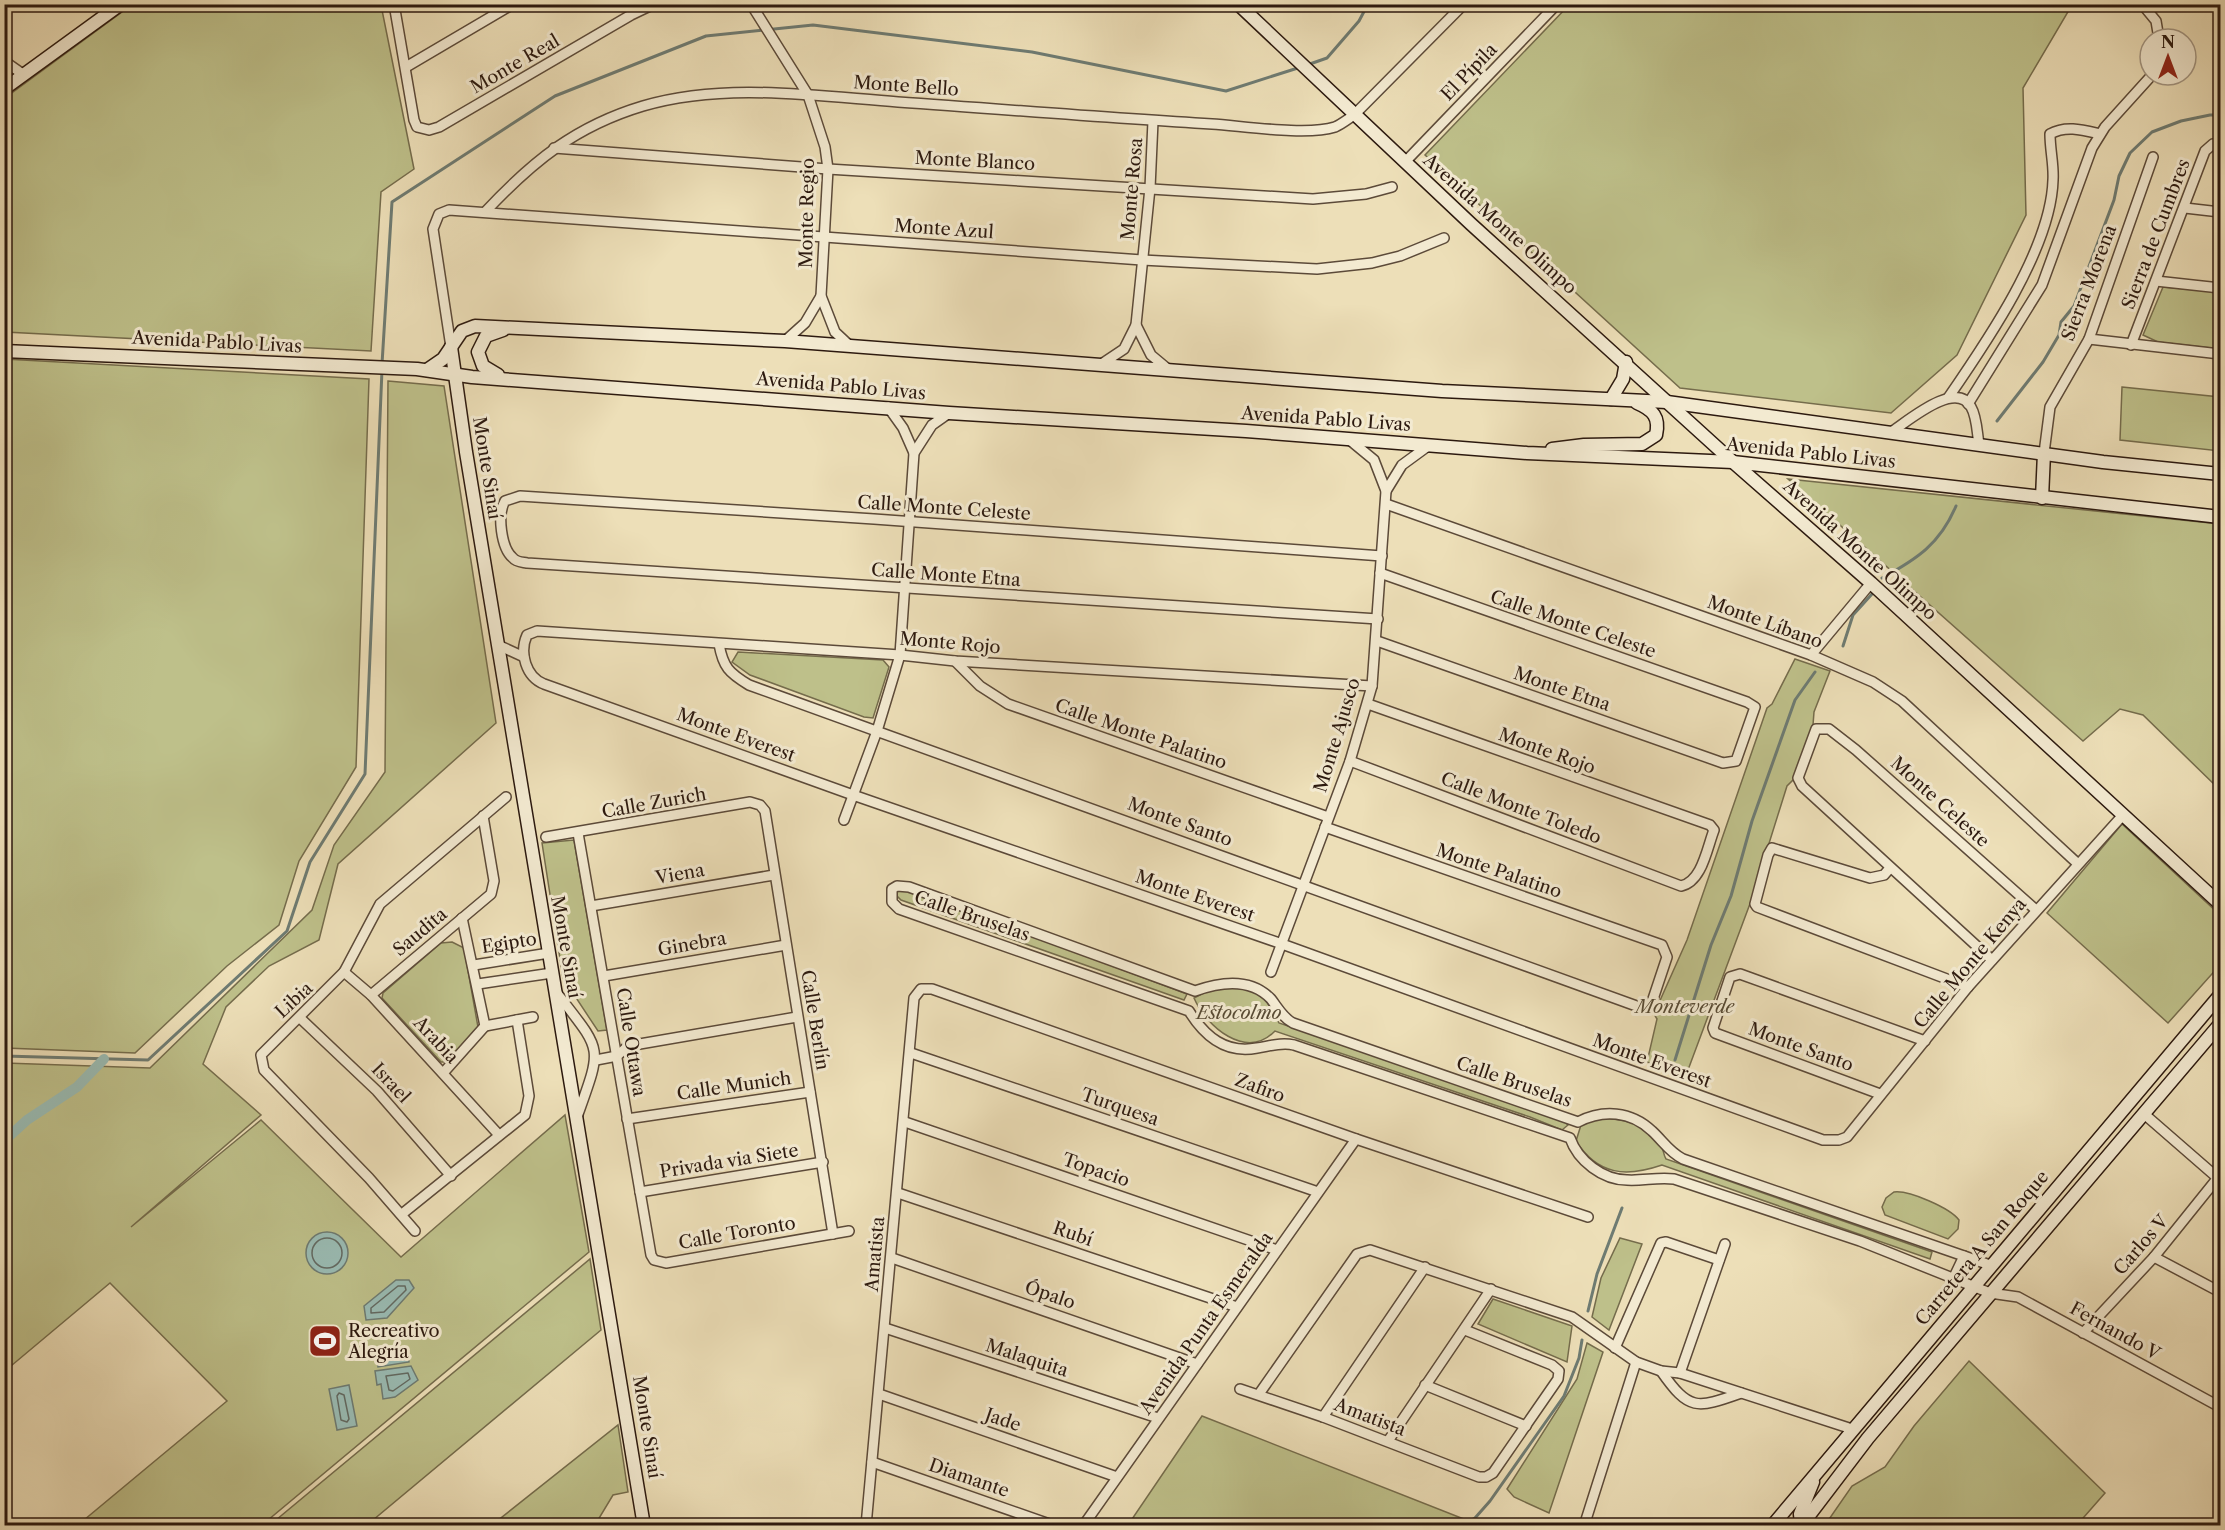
<svg xmlns="http://www.w3.org/2000/svg" width="2225" height="1530" viewBox="0 0 2225 1530" font-family="'Libre Caslon Text',serif">
	<style>
		.green { fill: #bec08a; stroke: #756c4c; stroke-width: 1.5 }
		.water { fill: #9abcb4; stroke: #6e7b72; stroke-width: 1.5 }
		.lines { fill: none; stroke-linecap: round; stroke-linejoin: round }
		.shore { stroke: #636a62; stroke-width: 1.5 }
		.stream { stroke: #6e7b72; stroke-width: 3 }
		.canal { stroke: #9abcb4; stroke-width: 10 }
		.street-casing { stroke: #5c4a39; stroke-width: 12 }
		.secondary-casing { stroke: #2c190f; stroke-width: 15 }
		.street { stroke: #f3ead1; stroke-width: 9 }
		.secondary { stroke: #f3ead1; stroke-width: 12 }
		.labels { text-anchor: middle; stroke-width: 6; stroke-linejoin: round; paint-order: stroke }
		.street-label { font-size: 18px; fill: #2c190f; stroke: #f3ead1 }
		.park-label { font-size: 18px; font-style: italic; fill: #584b34; stroke: #f3ead1 }
		.poi-label { font-size: 18px; fill: #2c190f; stroke: #f3ead1; text-anchor: start }
	</style>
	<rect width="100%" height="100%" fill="#eddfb8"/>
	<filter id="stains"><feTurbulence type="fractalNoise" baseFrequency=".00333" numOctaves="4"/><feColorMatrix values="0 0 0 0 .2 0 0 0 0 .09 0 0 0 0 .02 0 0 0 .5 -.17"/></filter>
	<radialGradient id="worn" r=".72"><stop offset=".6" stop-color="#630" stop-opacity="0"/><stop offset="1" stop-color="#630" stop-opacity=".3"/></radialGradient>
	<!-- green -->
	<g class="green">
		<path d="M 133,4 L 381,5 L 414,169 L 381,192 L 371,351 L 5,332 L 5,98 Z"/>
		<path d="M 1569,5 L 2072,5 L 2023,88 L 2026,215 L 1957,355 L 1891,413 L 1680,388 L 1425,155 Z"/>
		<path d="M 2163,287 L 2220,292 L 2220,349 L 2158,342 L 2143,335 Z"/>
		<path d="M 4,359 L 369,379 L 356,767 L 299,861 L 279,925 L 227,966 L 135,1053 L 5,1048 Z"/>
		<path d="M 388,381 L 444,386 L 496,723 L 338,864 L 319,940 L 269,966 L 226,1007 L 203,1064 L 261,1115 L 131,1227 L 261,1120 L 401,1257 L 565,1115 L 589,1252 L 262,1525 L 78,1525 L 227,1401 L 110,1283 L 5,1371 L 5,1063 L 150,1068 L 312,910 L 334,845 L 385,772 Z"/>
		<path d="M 2122,387 L 2220,397 L 2220,451 L 2120,440 Z"/>
		<path d="M 1788,479 L 2220,524 L 2220,790 L 2143,715 L 2120,709 L 2083,741 Z"/>
		<path d="M 738,652 L 883,660 L 889,667 L 873,718 L 864,717 L 750,675 L 732,662 Z"/>
		<path d="M 1795,659 L 1830,671 L 1814,712 L 1813,725 L 1796,777 L 1787,786 L 1751,901 L 1685,1078 L 1647,1062 L 1657,1019 L 1654,1014 L 1687,940 L 1767,708 L 1772,704 Z"/>
		<path d="M 2122,824 L 2220,915 L 2220,965 L 2168,1023 L 2047,913 Z"/>
		<path d="M 574,840 L 607,1030 L 598,1031 L 563,978 L 542,843 Z"/>
		<path d="M 899,888 L 905,888 L 1187,994 L 1184,1000 L 901,900 L 896,895 Z"/>
		<path d="M 452,942 L 464,948 L 478,1027 L 448,1062 L 441,1062 L 382,998 L 383,993 L 441,943 Z"/>
		<path d="M 1215,987 C 1256,988 1259,985 1279,1023 L 1565,1122 L 1568,1125 L 1562,1130 L 1530,1117 L 1275,1031 C 1246,1061 1206,1026 1194,998 Z"/>
		<path d="M 1593,1118 C 1618,1118 1647,1121 1661,1146 C 1664,1150 1663,1154 1666,1159 L 1932,1252 L 1930,1259 L 1662,1165 C 1627,1177 1598,1176 1576,1141 L 1581,1125 Z"/>
		<path d="M 1894,1192 C 1909,1190 1950,1208 1959,1220 L 1958,1229 L 1948,1239 L 1885,1215 L 1882,1207 L 1886,1198 Z"/>
		<path d="M 1620,1238 L 1642,1244 L 1609,1330 L 1592,1317 L 1601,1278 Z"/>
		<path d="M 590,1259 L 601,1330 L 367,1525 L 270,1525 Z"/>
		<path d="M 1493,1299 L 1572,1326 L 1567,1362 L 1478,1324 Z"/>
		<path d="M 1587,1343 L 1603,1352 L 1549,1513 L 1514,1497 L 1507,1489 L 1577,1379 Z"/>
		<path d="M 1969,1361 L 2105,1493 L 2077,1525 L 1825,1525 L 1852,1486 L 1885,1467 L 1914,1426 Z"/>
		<path d="M 1202,1416 L 1479,1525 L 1128,1525 Z"/>
		<path d="M 618,1425 L 628,1492 L 613,1495 L 595,1525 L 492,1525 Z"/>
	</g>
	<!-- water -->
	<g class="water">
		<circle cx="327" cy="1253" r="21"/>
		<path d="M 396,1280 L 409,1280 L 414,1288 L 387,1318 L 366,1320 L 364,1306 Z"/>
		<path d="M 407,1347 L 409,1362 L 378,1367 L 376,1351 Z"/>
		<path d="M 411,1366 L 418,1380 L 395,1397 L 383,1399 L 381,1384 L 377,1385 L 375,1371 Z"/>
		<path d="M 349,1385 L 357,1426 L 337,1430 L 329,1389 Z"/>
	</g>
	<g class="lines">
		<!-- shore -->
		<g class="shore">
			<circle cx="327" cy="1253" r="15"/>
			<path d="M 398,1286 L 405,1286 L 406,1290 L 384,1312 L 371,1313 L 371,1308 Z"/>
			<path d="M 408,1373 L 410,1379 L 393,1391 L 389,1390 L 386,1376 Z"/>
			<path d="M 339,1393 L 344,1395 L 349,1419 L 347,1422 L 341,1420 L 337,1396 Z"/>
		</g>
		<!-- stream -->
		<g class="stream">
			<path d="M 1307,65 L 1327,58 L 1359,21 L 1368,4"/>
			<path d="M 382,364 L 392,202 L 555,96 L 706,36 L 813,25 L 1032,52 L 1226,91 L 1301,67"/>
			<path d="M 1997,421 L 2043,362 L 2059,335 L 2061,322 L 2074,306 L 2114,200 L 2119,176 L 2130,153 L 2152,132 L 2181,121 L 2210,115 L 2220,115"/>
			<path d="M 1882,578 C 1917,559 1940,544 1956,506"/>
			<path d="M 1843,646 L 1853,615 L 1872,594"/>
			<path d="M 4,1056 L 148,1060 L 287,931 L 310,862 L 365,774 L 382,370"/>
			<path d="M 1675,1060 L 1711,945 L 1731,896 L 1752,821 L 1795,700 L 1815,672"/>
			<path d="M 1588,1311 L 1597,1274 L 1622,1208"/>
			<path d="M 1461,1526 L 1475,1518 L 1490,1501 L 1564,1396 L 1579,1358 L 1582,1340"/>
		</g>
		<!-- canal -->
		<path class="canal" d="M 4,1141 L 27,1120 L 77,1087 L 104,1059"/>
		<!-- street casing -->
		<g class="street-casing">
			<g id="street">
				<path d="M 394,4 L 414,120 L 417,127 L 429,130 L 439,127 L 631,15 L 654,4"/>
				<path d="M 751,4 L 808,95 L 825,147 L 828,169 L 821,296 L 835,332 L 850,346"/>
				<path d="M 2142,4 L 2156,21 L 2159,39"/>
				<path d="M 4,61 L 24,75"/>
				<path d="M 406,67 L 513,4"/>
				<path d="M 554,148 L 828,169 L 1313,199 L 1366,194 L 1392,187"/>
				<path d="M 1405,162 L 1557,4"/>
				<path d="M 2185,208 L 2220,212"/>
				<path d="M 486,211 C 533,161 576,126 643,106 C 724,82 815,96 898,102 C 1002,109 1107,118 1212,124 C 1243,126 1307,136 1335,127 C 1342,124 1348,119 1354,115 L 1464,4"/>
				<path d="M 2156,281 L 2220,288"/>
				<path d="M 1136,325 L 1151,355 L 1169,370"/>
				<path d="M 2089,339 L 2220,354"/>
				<path d="M 785,341 L 805,323 L 821,296"/>
				<path d="M 2131,345 L 2205,151 L 2213,144 L 2220,143"/>
				<path d="M 451,347 L 433,229 L 439,214 L 449,210 L 1142,260 L 1317,269 L 1372,263 L 1400,256 L 1444,238"/>
				<path d="M 1100,365 L 1124,349 L 1136,325 L 1150,188 L 1153,121"/>
				<path d="M 1948,398 C 1986,343 2051,249 2053,180 C 2054,165 2050,150 2050,134 C 2066,125 2083,130 2100,134"/>
				<path d="M 1968,404 L 2042,285 L 2092,148 L 2105,127 L 2152,75"/>
				<path d="M 888,407 L 903,428 L 914,453"/>
				<path d="M 1891,432 C 1907,422 1956,379 1971,407 C 1977,417 1977,433 1979,444"/>
				<path d="M 2044,453 L 2050,407 L 2089,339 L 2153,157"/>
				<path d="M 1386,491 L 1402,465 L 1428,446"/>
				<path d="M 1386,504 L 1811,655 L 1873,682 L 1902,701 L 2077,863"/>
				<path d="M 1378,619 L 527,563 C 522,562 516,562 513,558 C 501,548 497,514 505,501 L 520,496 L 874,519 L 1382,556"/>
				<path d="M 1377,641 L 1723,763 L 1736,761 L 1755,707 L 1747,702 L 1380,573"/>
				<path d="M 719,644 C 723,667 729,673 749,685 L 1642,1008 L 1650,1008 L 1667,957 L 1662,945 L 1325,827"/>
				<path d="M 498,645 L 524,657"/>
				<path d="M 1811,655 L 1871,583"/>
				<path d="M 955,661 L 980,686 L 1008,704 L 1328,817"/>
				<path d="M 1372,686 L 955,661 L 900,655 L 537,631 L 527,635 C 519,653 526,677 544,684 L 853,795 L 1282,944 L 1823,1140 L 1839,1140 L 1847,1137 L 1968,987 L 2123,815"/>
				<path d="M 1350,761 L 1681,886 C 1702,882 1707,848 1714,830 L 1710,825 L 1368,704"/>
				<path d="M 844,820 L 877,731 L 900,655 L 914,453 L 932,425 L 949,413"/>
				<path d="M 578,833 L 651,1255 L 654,1260 L 666,1263 L 849,1231"/>
				<path d="M 546,837 L 750,802 L 760,805 L 765,811 L 833,1234"/>
				<path d="M 1890,868 L 1884,875 L 1870,878 L 1772,848 L 1768,855 L 1755,904 L 1757,907 L 1968,987"/>
				<path d="M 591,906 L 774,875"/>
				<path d="M 462,918 L 485,1026"/>
				<path d="M 1992,960 L 1802,786 L 1798,778 L 1816,729 L 1829,729 L 1856,750 L 2036,910"/>
				<path d="M 474,965 L 549,953"/>
				<path d="M 344,972 L 371,995 L 499,1135"/>
				<path d="M 1271,972 L 1350,761 L 1372,686 L 1386,491 L 1374,460 L 1351,441"/>
				<path d="M 604,976 L 786,945"/>
				<path d="M 478,984 L 552,973"/>
				<path d="M 556,992 C 603,1053 603,1044 577,1117"/>
				<path d="M 371,995 L 491,894 L 494,881 L 483,816"/>
				<path d="M 300,1018 L 377,1091 L 451,1176"/>
				<path d="M 485,1026 L 533,1017"/>
				<path d="M 911,1053 L 1318,1192"/>
				<path d="M 596,1060 L 617,1056 L 628,1046 L 797,1017"/>
				<path d="M 444,1072 L 485,1026"/>
				<path d="M 1880,1094 L 1715,1033 L 1713,1028 L 1730,977 L 1740,974 L 1925,1041"/>
				<path d="M 2143,1113 L 2220,1180"/>
				<path d="M 627,1119 L 810,1092"/>
				<path d="M 905,1122 L 1277,1250"/>
				<path d="M 640,1192 L 823,1162"/>
				<path d="M 898,1193 L 1237,1307"/>
				<path d="M 402,1214 L 525,1115 L 529,1096 L 517,1020"/>
				<path d="M 415,1231 L 369,1178 L 264,1070 L 261,1055 L 344,972 L 380,904 L 506,797"/>
				<path d="M 2154,1257 L 2220,1292"/>
				<path d="M 892,1258 L 1197,1364"/>
				<path d="M 1990,1265 L 1683,1159 C 1669,1152 1663,1141 1652,1131 C 1631,1111 1603,1109 1578,1122 L 1293,1023 C 1283,1018 1278,1008 1271,999 C 1250,977 1220,982 1195,991 L 909,887 L 897,886 L 892,889 L 892,902 L 899,909 L 1189,1011 C 1205,1037 1226,1054 1257,1048 C 1270,1046 1281,1042 1294,1045 L 1570,1138 C 1578,1161 1603,1180 1627,1180 C 1643,1181 1657,1177 1674,1179 L 1860,1241 L 1990,1293 L 2018,1297 L 2220,1407"/>
				<path d="M 1954,1277 L 1964,1256"/>
				<path d="M 885,1328 L 1158,1418"/>
				<path d="M 2083,1333 L 2154,1257 L 2220,1175"/>
				<path d="M 1615,1348 L 1661,1243 L 1666,1242 L 1719,1260"/>
				<path d="M 1661,1371 C 1689,1411 1696,1409 1741,1393"/>
				<path d="M 1680,1373 L 1725,1244"/>
				<path d="M 1425,1385 L 1526,1426"/>
				<path d="M 1240,1389 L 1323,1417 L 1479,1477 L 1486,1477 L 1493,1473 L 1558,1379 L 1559,1371 L 1552,1365 L 1465,1330"/>
				<path d="M 879,1394 L 1117,1477"/>
				<path d="M 1259,1394 L 1357,1254 L 1370,1250 L 1572,1317 L 1636,1362 L 1661,1371 L 1680,1373 L 1852,1429"/>
				<path d="M 1323,1417 L 1425,1267"/>
				<path d="M 1388,1441 L 1491,1289"/>
				<path d="M 872,1462 L 1055,1526"/>
				<path d="M 866,1526 L 914,998 L 921,989 L 932,989 L 1356,1139 L 1588,1217"/>
				<path d="M 1083,1526 L 1356,1139"/>
				<path d="M 1584,1526 L 1636,1362"/>
			</g>
		</g>
		<!-- secondary casing -->
		<g class="secondary-casing">
			<g id="secondary">
				<path d="M 1238,4 L 1471,224 L 1733,462 L 1871,583 L 2220,904"/>
				<path d="M 4,89 L 121,4"/>
				<path d="M 451,347 L 466,452 L 644,1526"/>
				<path d="M 4,351 L 417,369 L 472,377 L 949,413 L 1246,431 L 1527,453 L 1733,462 L 2220,517"/>
				<path d="M 427,370 L 443,359 L 462,331 L 475,326 L 785,341 L 1442,391 L 1667,402 L 2103,462 L 2220,474"/>
				<path d="M 498,375 L 483,366 L 478,352 L 486,336 L 503,330"/>
				<path d="M 1611,399 L 1623,379 L 1626,362"/>
				<path d="M 1552,449 L 1584,445 L 1642,444 L 1656,435 C 1660,417 1653,410 1637,403"/>
				<path d="M 2042,498 L 2044,453"/>
				<path d="M 1801,1525 L 1800,1514 L 1813,1482"/>
				<path d="M 1772,1526 L 2220,995"/>
				<path d="M 1801,1526 L 1868,1438 L 2220,1024"/>
			</g>
		</g>
		<!-- street -->
		<use href="#street" class="street"/>
		<!-- secondary -->
		<use href="#secondary" class="secondary"/>
	</g>
	<!-- icons -->
	<defs>
		<g id="stadium-square" transform="scale(1.725)"><rect x="-9" y="-9" width="18" height="18" rx="4" fill="#8f2418" stroke="#f3ead1"/><path d="M0-5a6.5 5 0 1 0 0 10a6.5 5 0 1 0 0-10ZM-3.5-1.8h7v3.6h-7Z" fill="#fff"/></g>
	</defs>
	<g fill-rule="evenodd">
		<use href="#stadium-square" x="325" y="1341"/>
	</g>
	<g class="labels">
		<!-- street labels -->
		<g class="street-label">
			<text transform="translate(515 64) rotate(-30)" y="6">Monte Real</text>
			<text transform="translate(1469 72) rotate(-46)" y="6">El Pípila</text>
			<text transform="translate(906 86) rotate(4)" y="6">Monte Bello</text>
			<text transform="translate(975 161) rotate(3)" y="6">Monte Blanco</text>
			<text transform="translate(1132 189) rotate(-85)" y="6">Monte Rosa</text>
			<text transform="translate(807 213) rotate(-89)" y="6">Monte Regio</text>
			<text transform="translate(1500 224) rotate(42)" y="6">Avenida Monte Olimpo</text>
			<text transform="translate(944 229) rotate(4)" y="6">Monte Azul</text>
			<text transform="translate(2156 234) rotate(-69)" y="6">Sierra de Cumbres</text>
			<text transform="translate(2089 283) rotate(-69)" y="6">Sierra Morena</text>
			<text transform="translate(217 342) rotate(3)" y="6">Avenida Pablo Livas</text>
			<text transform="translate(841 386) rotate(5)" y="6">Avenida Pablo Livas</text>
			<text transform="translate(1326 419) rotate(4)" y="6">Avenida Pablo Livas</text>
			<text transform="translate(1811 453) rotate(6)" y="6">Avenida Pablo Livas</text>
			<text transform="translate(487 468) rotate(81)" y="6">Monte Sinaí</text>
			<text transform="translate(944 508) rotate(4)" y="6">Calle Monte Celeste</text>
			<text transform="translate(1860 550) rotate(42)" y="6">Avenida Monte Olimpo</text>
			<text transform="translate(946 575) rotate(4)" y="6">Calle Monte Etna</text>
			<text transform="translate(1765 622) rotate(20)" y="6">Monte Líbano</text>
			<text transform="translate(1573 624) rotate(19)" y="6">Calle Monte Celeste</text>
			<text transform="translate(950 643) rotate(5)" y="6">Monte Rojo</text>
			<text transform="translate(1562 689) rotate(19)" y="6">Monte Etna</text>
			<text transform="translate(1141 734) rotate(19)" y="6">Calle Monte Palatino</text>
			<text transform="translate(736 735) rotate(20)" y="6">Monte Everest</text>
			<text transform="translate(1337 735) rotate(-73)" y="6">Monte Ajusco</text>
			<text transform="translate(1547 751) rotate(20)" y="6">Monte Rojo</text>
			<text transform="translate(1940 802) rotate(42)" y="6">Monte Celeste</text>
			<text transform="translate(654 803) rotate(-10)" y="6">Calle Zurich</text>
			<text transform="translate(1521 808) rotate(21)" y="6">Calle Monte Toledo</text>
			<text transform="translate(1180 822) rotate(20)" y="6">Monte Santo</text>
			<text transform="translate(1499 871) rotate(19)" y="6">Monte Palatino</text>
			<text transform="translate(680 874) rotate(-10)" y="6">Viena</text>
			<text transform="translate(1195 896) rotate(19)" y="6">Monte Everest</text>
			<text transform="translate(972 916) rotate(19)" y="6">Calle Bruselas</text>
			<text transform="translate(420 932) rotate(-40)" y="6">Saudita</text>
			<text transform="translate(509 943) rotate(-9)" y="6">Egipto</text>
			<text transform="translate(692 944) rotate(-10)" y="6">Ginebra</text>
			<text transform="translate(566 947) rotate(80)" y="6">Monte Sinaí</text>
			<text transform="translate(1970 963) rotate(-50)" y="6">Calle Monte Kenya</text>
			<text transform="translate(294 1000) rotate(-43)" y="6">Libia</text>
			<text transform="translate(815 1020) rotate(81)" y="6">Calle Berlín</text>
			<text transform="translate(436 1040) rotate(47)" y="6">Arabia</text>
			<text transform="translate(631 1042) rotate(81)" y="6">Calle Ottawa</text>
			<text transform="translate(1801 1047) rotate(20)" y="6">Monte Santo</text>
			<text transform="translate(1652 1061) rotate(20)" y="6">Monte Everest</text>
			<text transform="translate(1514 1082) rotate(19)" y="6">Calle Bruselas</text>
			<text transform="translate(391 1083) rotate(47)" y="6">Israel</text>
			<text transform="translate(734 1086) rotate(-8)" y="6">Calle Munich</text>
			<text transform="translate(1260 1088) rotate(20)" y="6">Zafiro</text>
			<text transform="translate(1120 1107) rotate(19)" y="6">Turquesa</text>
			<text transform="translate(729 1161) rotate(-9)" y="6">Privada via Siete</text>
			<text transform="translate(1096 1170) rotate(19)" y="6">Topacio</text>
			<text transform="translate(737 1233) rotate(-10)" y="6">Calle Toronto</text>
			<text transform="translate(1073 1234) rotate(19)" y="6">Rubí</text>
			<text transform="translate(2141 1245) rotate(-49)" y="6">Carlos V</text>
			<text transform="translate(1982 1248) rotate(-50)" y="6">Carretera A San Roque</text>
			<text transform="translate(875 1254) rotate(-85)" y="6">Amatista</text>
			<text transform="translate(1050 1295) rotate(19)" y="6">Ópalo</text>
			<text transform="translate(1206 1323) rotate(-55)" y="6">Avenida Punta Esmeralda</text>
			<text transform="translate(2115 1331) rotate(29)" y="6">Fernando V</text>
			<text transform="translate(1027 1358) rotate(18)" y="6">Malaquita</text>
			<text transform="translate(1370 1417) rotate(21)" y="6">Amatista</text>
			<text transform="translate(1003 1420) rotate(19)" y="6">Jade</text>
			<text transform="translate(647 1427) rotate(81)" y="6">Monte Sinaí</text>
			<text transform="translate(969 1478) rotate(19)" y="6">Diamante</text>
		</g>
		<!-- park labels -->
		<g class="park-label">
			<text x="1685" y="1013">Monteverde</text>
			<text x="1239" y="1019">Estocolmo</text>
		</g>
		<!-- poi labels -->
		<g class="poi-label">
			<text x="348" y="1337">Recreativo<tspan x="348" dy="21">Alegría</tspan></text>
		</g>
	</g>
	<!-- margin -->
	<rect width="2225" height="1530" fill="none" stroke="#eddfb8" stroke-width="24"/>
	<rect x="6" y="6" width="2213" height="1518" fill="none" stroke="#2c190f" stroke-width="3"/>
	<rect x="12" y="12" width="2201" height="1506" fill="none" stroke="#2c190f" stroke-width="1.5"/>
	<!-- north arrow -->
	<g transform="translate(2168 57)"><circle r="28" fill="#f3ead1" stroke="#a39683" stroke-width="1.5"/>
	<path d="M0-4.5L10 22L0 15L-10 22Z" fill="#8f2418"/>
	<text y="-9" font-size="16" font-weight="bold" text-anchor="middle" fill="#2c190f">N</text>
	</g>
	<rect width="100%" height="100%" filter="url(#stains)"/>
	<rect width="100%" height="100%" fill="url(#worn)"/>
</svg>
